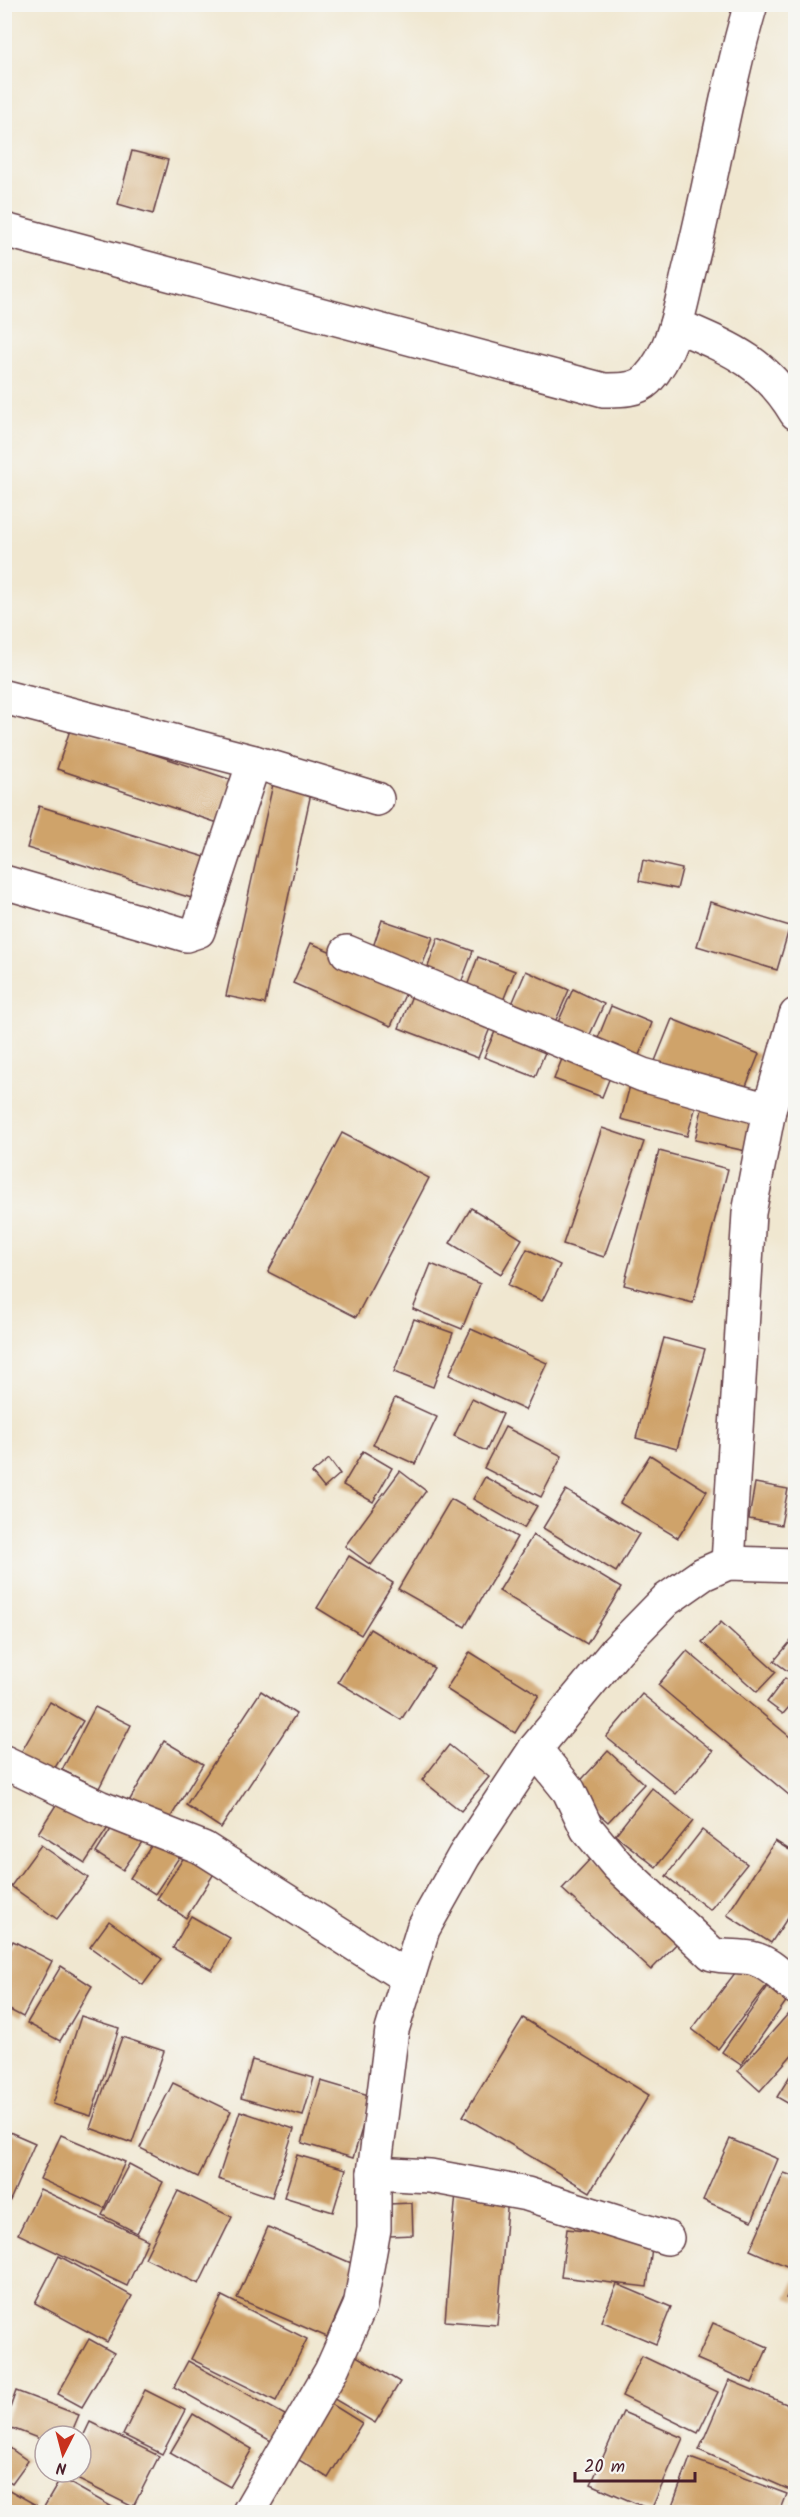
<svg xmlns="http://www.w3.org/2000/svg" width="800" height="2517" viewBox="0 0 800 2517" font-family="Kalam,sans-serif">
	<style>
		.building { fill: #cfa36b }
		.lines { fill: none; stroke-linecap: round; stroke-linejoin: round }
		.minor-casing { stroke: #633d44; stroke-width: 36 }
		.minor { stroke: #fff; stroke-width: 33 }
	</style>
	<rect width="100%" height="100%" fill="#f6f6f2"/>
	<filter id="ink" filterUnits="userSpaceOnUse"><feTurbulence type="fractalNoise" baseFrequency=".0167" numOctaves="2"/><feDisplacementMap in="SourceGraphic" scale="12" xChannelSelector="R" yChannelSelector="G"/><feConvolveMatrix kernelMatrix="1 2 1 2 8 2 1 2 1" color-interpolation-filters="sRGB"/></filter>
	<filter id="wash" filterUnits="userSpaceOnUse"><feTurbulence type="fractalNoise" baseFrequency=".008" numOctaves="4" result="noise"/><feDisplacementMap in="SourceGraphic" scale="24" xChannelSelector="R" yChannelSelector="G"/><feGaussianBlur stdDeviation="1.35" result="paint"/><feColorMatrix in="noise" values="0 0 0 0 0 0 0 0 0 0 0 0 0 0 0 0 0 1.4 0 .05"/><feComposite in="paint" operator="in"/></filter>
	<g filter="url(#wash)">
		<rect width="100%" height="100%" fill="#f0e7d0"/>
		<g id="blocks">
			<!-- building -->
			<g class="building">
				<path d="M 132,151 L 168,160 L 153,214 L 118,204 Z"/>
				<path d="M 71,727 L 232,780 L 218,823 L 57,769 Z"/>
				<path d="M 275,775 L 313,784 L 265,1004 L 226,996 Z"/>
				<path d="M 39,806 L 208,858 L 195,899 L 27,848 Z"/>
				<path d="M 643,860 L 682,869 L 677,889 L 639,881 Z"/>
				<path d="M 710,902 L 790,926 L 777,970 L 697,946 Z"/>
				<path d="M 382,920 L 433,937 L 418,977 L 369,959 Z"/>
				<path d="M 438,938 L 473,951 L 458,991 L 424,978 Z"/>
				<path d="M 311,943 L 409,986 L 391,1026 L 293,983 Z"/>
				<path d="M 478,957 L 515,971 L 500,1008 L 464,994 Z"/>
				<path d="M 526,971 L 569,990 L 552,1029 L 509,1011 Z"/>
				<path d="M 415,988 L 494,1018 L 478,1058 L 399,1028 Z"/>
				<path d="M 573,989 L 604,1004 L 586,1043 L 555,1029 Z"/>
				<path d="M 611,1006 L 652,1023 L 637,1060 L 596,1043 Z"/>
				<path d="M 672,1019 L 759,1054 L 742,1096 L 655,1061 Z"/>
				<path d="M 500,1020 L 550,1040 L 535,1077 L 484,1057 Z"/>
				<path d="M 566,1049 L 614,1067 L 602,1097 L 554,1079 Z"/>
				<path d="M 632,1078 L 699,1096 L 687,1136 L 621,1119 Z"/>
				<path d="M 704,1100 L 755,1111 L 746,1151 L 695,1140 Z"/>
				<path d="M 602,1128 L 644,1142 L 604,1257 L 563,1244 Z"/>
				<path d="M 342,1133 L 429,1178 L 356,1317 L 268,1272 Z"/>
				<path d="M 659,1151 L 728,1169 L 693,1303 L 624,1285 Z"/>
				<path d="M 471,1208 L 522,1239 L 501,1274 L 450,1243 Z"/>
				<path d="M 527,1249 L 560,1265 L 542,1301 L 508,1285 Z"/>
				<path d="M 431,1264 L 480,1284 L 462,1329 L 413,1309 Z"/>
				<path d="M 414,1319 L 453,1333 L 433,1387 L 394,1372 Z"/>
				<path d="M 471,1329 L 547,1363 L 525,1410 L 449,1375 Z"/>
				<path d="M 664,1338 L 705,1349 L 677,1449 L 636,1438 Z"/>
				<path d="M 395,1398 L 437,1417 L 415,1464 L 373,1445 Z"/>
				<path d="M 472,1399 L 503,1414 L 486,1451 L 454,1436 Z"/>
				<path d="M 505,1427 L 562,1456 L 541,1497 L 484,1468 Z"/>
				<path d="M 363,1451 L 392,1468 L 373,1502 L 343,1485 Z"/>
				<path d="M 650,1455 L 707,1491 L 678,1538 L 620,1503 Z"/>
				<path d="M 329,1459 L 340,1474 L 324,1488 L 312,1473 Z"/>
				<path d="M 400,1471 L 426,1491 L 371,1565 L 345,1546 Z"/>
				<path d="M 485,1477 L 537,1506 L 524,1528 L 473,1499 Z"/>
				<path d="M 755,1483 L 788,1489 L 781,1525 L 749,1519 Z"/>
				<path d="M 566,1490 L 639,1534 L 616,1572 L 543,1528 Z"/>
				<path d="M 451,1499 L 517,1537 L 465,1627 L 398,1589 Z"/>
				<path d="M 533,1535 L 621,1588 L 587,1644 L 499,1591 Z"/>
				<path d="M 349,1556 L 393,1583 L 361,1635 L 317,1608 Z"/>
				<path d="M 721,1622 L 776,1672 L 757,1692 L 702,1642 Z"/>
				<path d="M 370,1629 L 434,1668 L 401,1720 L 338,1682 Z"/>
				<path d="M 796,1635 L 796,1677 L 774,1661 Z"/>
				<path d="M 687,1651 L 796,1742 L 796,1801 L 658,1685 Z"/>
				<path d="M 470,1652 L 539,1695 L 515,1733 L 446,1689 Z"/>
				<path d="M 785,1678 L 796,1686 L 796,1699 L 783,1714 L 767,1702 Z"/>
				<path d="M 261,1691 L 296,1714 L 221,1828 L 186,1805 Z"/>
				<path d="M 642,1694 L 713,1751 L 676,1794 L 606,1737 Z"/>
				<path d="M 50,1702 L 83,1721 L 47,1781 L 15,1763 Z"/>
				<path d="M 95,1707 L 131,1725 L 99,1788 L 62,1770 Z"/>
				<path d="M 164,1741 L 203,1764 L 166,1825 L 128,1803 Z"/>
				<path d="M 449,1745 L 489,1777 L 461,1811 L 422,1780 Z"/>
				<path d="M 608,1751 L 644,1784 L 608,1822 L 572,1790 Z"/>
				<path d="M 652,1788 L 693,1821 L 656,1867 L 615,1835 Z"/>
				<path d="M 63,1794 L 111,1823 L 85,1863 L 38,1833 Z"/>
				<path d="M 118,1818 L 146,1836 L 123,1870 L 96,1853 Z"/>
				<path d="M 702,1830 L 747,1864 L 710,1910 L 666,1876 Z"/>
				<path d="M 159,1834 L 184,1850 L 155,1894 L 130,1878 Z"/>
				<path d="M 775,1841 L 796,1854 L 796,1905 L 771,1943 L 727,1915 Z"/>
				<path d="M 41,1845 L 88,1878 L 57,1919 L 11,1886 Z"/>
				<path d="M 186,1854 L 215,1872 L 186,1918 L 157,1899 Z"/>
				<path d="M 593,1856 L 682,1938 L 651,1970 L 562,1889 Z"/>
				<path d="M 191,1916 L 230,1938 L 212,1970 L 173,1948 Z"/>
				<path d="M 109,1921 L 162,1959 L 143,1985 L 90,1947 Z"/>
				<path d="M 13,1941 L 52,1961 L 23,2017 L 4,2007 L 4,1958 Z"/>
				<path d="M 742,1964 L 768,1984 L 718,2049 L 692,2029 Z"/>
				<path d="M 61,1966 L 92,1986 L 60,2041 L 27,2023 Z"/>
				<path d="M 771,1982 L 790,1996 L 741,2065 L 722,2052 Z"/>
				<path d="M 788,2014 L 796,2020 L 796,2050 L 760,2091 L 738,2071 Z"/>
				<path d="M 81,2016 L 119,2028 L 91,2116 L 53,2104 Z"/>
				<path d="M 523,2018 L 649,2095 L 590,2192 L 463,2116 Z"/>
				<path d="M 122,2037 L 164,2051 L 132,2143 L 90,2128 Z"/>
				<path d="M 252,2060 L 314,2078 L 303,2116 L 241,2098 Z"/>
				<path d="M 796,2066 L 796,2108 L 777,2097 Z"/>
				<path d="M 321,2081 L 372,2096 L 353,2158 L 302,2143 Z"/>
				<path d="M 173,2083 L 231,2111 L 198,2177 L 140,2148 Z"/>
				<path d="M 240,2111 L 294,2129 L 272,2197 L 218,2179 Z"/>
				<path d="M 5,2130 L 35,2143 L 5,2212 Z"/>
				<path d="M 61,2135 L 125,2162 L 104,2208 L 40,2179 Z"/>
				<path d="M 730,2139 L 778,2159 L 752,2221 L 703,2200 Z"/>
				<path d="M 297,2155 L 346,2169 L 333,2212 L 284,2197 Z"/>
				<path d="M 129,2164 L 163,2182 L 137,2233 L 102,2215 Z"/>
				<path d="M 784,2173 L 796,2177 L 796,2257 L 791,2268 L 750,2250 Z"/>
				<path d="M 40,2189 L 148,2240 L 127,2286 L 18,2234 Z"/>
				<path d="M 178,2191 L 232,2217 L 199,2284 L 145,2258 Z"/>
				<path d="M 456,2192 L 508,2197 L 497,2325 L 445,2321 Z"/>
				<path d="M 412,2203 L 413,2235 L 390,2236 L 389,2204 Z"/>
				<path d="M 268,2227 L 358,2266 L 327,2337 L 237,2298 Z"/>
				<path d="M 567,2229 L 653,2239 L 647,2287 L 561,2277 Z"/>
				<path d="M 59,2256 L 132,2296 L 107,2342 L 35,2303 Z"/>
				<path d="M 796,2278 L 796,2302 L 786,2298 Z"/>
				<path d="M 617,2284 L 671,2307 L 656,2344 L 601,2321 Z"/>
				<path d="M 222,2296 L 307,2339 L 276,2401 L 191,2359 Z"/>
				<path d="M 713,2323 L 768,2347 L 752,2383 L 697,2359 Z"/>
				<path d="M 89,2339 L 114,2353 L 82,2407 L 58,2394 Z"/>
				<path d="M 353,2354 L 400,2382 L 375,2423 L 329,2396 Z"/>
				<path d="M 642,2356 L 718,2392 L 698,2433 L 622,2396 Z"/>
				<path d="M 188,2361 L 285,2415 L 271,2441 L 174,2387 Z"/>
				<path d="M 729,2380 L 796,2408 L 796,2478 L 790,2490 L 699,2450 Z"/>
				<path d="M 145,2390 L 185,2410 L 162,2454 L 123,2435 Z"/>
				<path d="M 16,2391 L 79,2415 L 70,2436 L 45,2436 L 45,2441 L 4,2425 Z"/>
				<path d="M 325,2400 L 362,2423 L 328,2478 L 291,2455 Z"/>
				<path d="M 623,2412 L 683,2438 L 651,2510 L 591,2484 Z"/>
				<path d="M 193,2414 L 252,2449 L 230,2487 L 170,2453 Z"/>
				<path d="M 90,2422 L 159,2456 L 133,2507 L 63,2472 L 81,2472 L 81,2441 Z"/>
				<path d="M 4,2444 L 28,2461 L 12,2483 L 4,2478 Z"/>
				<path d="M 690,2458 L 787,2494 L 780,2512 L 670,2512 Z"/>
				<path d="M 61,2478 L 121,2512 L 41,2512 Z"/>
				<path d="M 4,2487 L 36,2505 L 32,2512 L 4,2512 Z"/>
			</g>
		</g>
	</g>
	<g filter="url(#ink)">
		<use href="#blocks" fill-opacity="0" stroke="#633d44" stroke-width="1.5"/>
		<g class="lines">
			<!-- minor casing -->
			<g class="minor-casing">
				<g id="minor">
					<path d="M 4,230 L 604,390 C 618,390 636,391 647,380 C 674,352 680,307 689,271 C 712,182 725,92 751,4"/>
					<path d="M 676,325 C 729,348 765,361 796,413"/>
					<path d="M 4,697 L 254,762 L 377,799"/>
					<path d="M 4,882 L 186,935 L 198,931 L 254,762"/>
					<path d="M 347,952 L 643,1075 L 769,1110"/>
					<path d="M 728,1563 L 749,1213 L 769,1110 L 796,1015"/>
					<path d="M 535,1749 L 569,1791 L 587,1829 L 617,1865 L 712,1954 C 726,1958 738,1955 751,1958 C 768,1961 783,1978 796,1988"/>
					<path d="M 4,1762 L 99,1807 L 203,1848 L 408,1978"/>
					<path d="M 374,2173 L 430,2176 L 527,2194 L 667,2238"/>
					<path d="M 249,2512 L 331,2371 L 360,2306 L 374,2229 L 374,2173 L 392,2030 L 423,1929 L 464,1856 L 535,1749 L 617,1650 L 666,1600 L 703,1574 L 728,1563 L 796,1565"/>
				</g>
			</g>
			<!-- minor -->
			<use href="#minor" class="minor"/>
		</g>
	</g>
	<!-- margin -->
	<rect width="800" height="2517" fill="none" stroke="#f6f6f2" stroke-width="24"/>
	<!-- north arrow -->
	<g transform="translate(63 2454) rotate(186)"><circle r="28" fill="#f6f6f2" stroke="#b1a0a2" stroke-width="1.5"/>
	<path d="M0-4.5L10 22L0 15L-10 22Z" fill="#c8321e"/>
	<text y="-9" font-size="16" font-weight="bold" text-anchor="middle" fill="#4a1f2b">N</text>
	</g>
	<!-- scale -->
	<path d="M575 2472v9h120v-9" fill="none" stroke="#4a1f2b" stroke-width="3"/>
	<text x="584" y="2472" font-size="18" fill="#4a1f2b" stroke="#f6f6f2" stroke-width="4.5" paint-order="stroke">20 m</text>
</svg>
